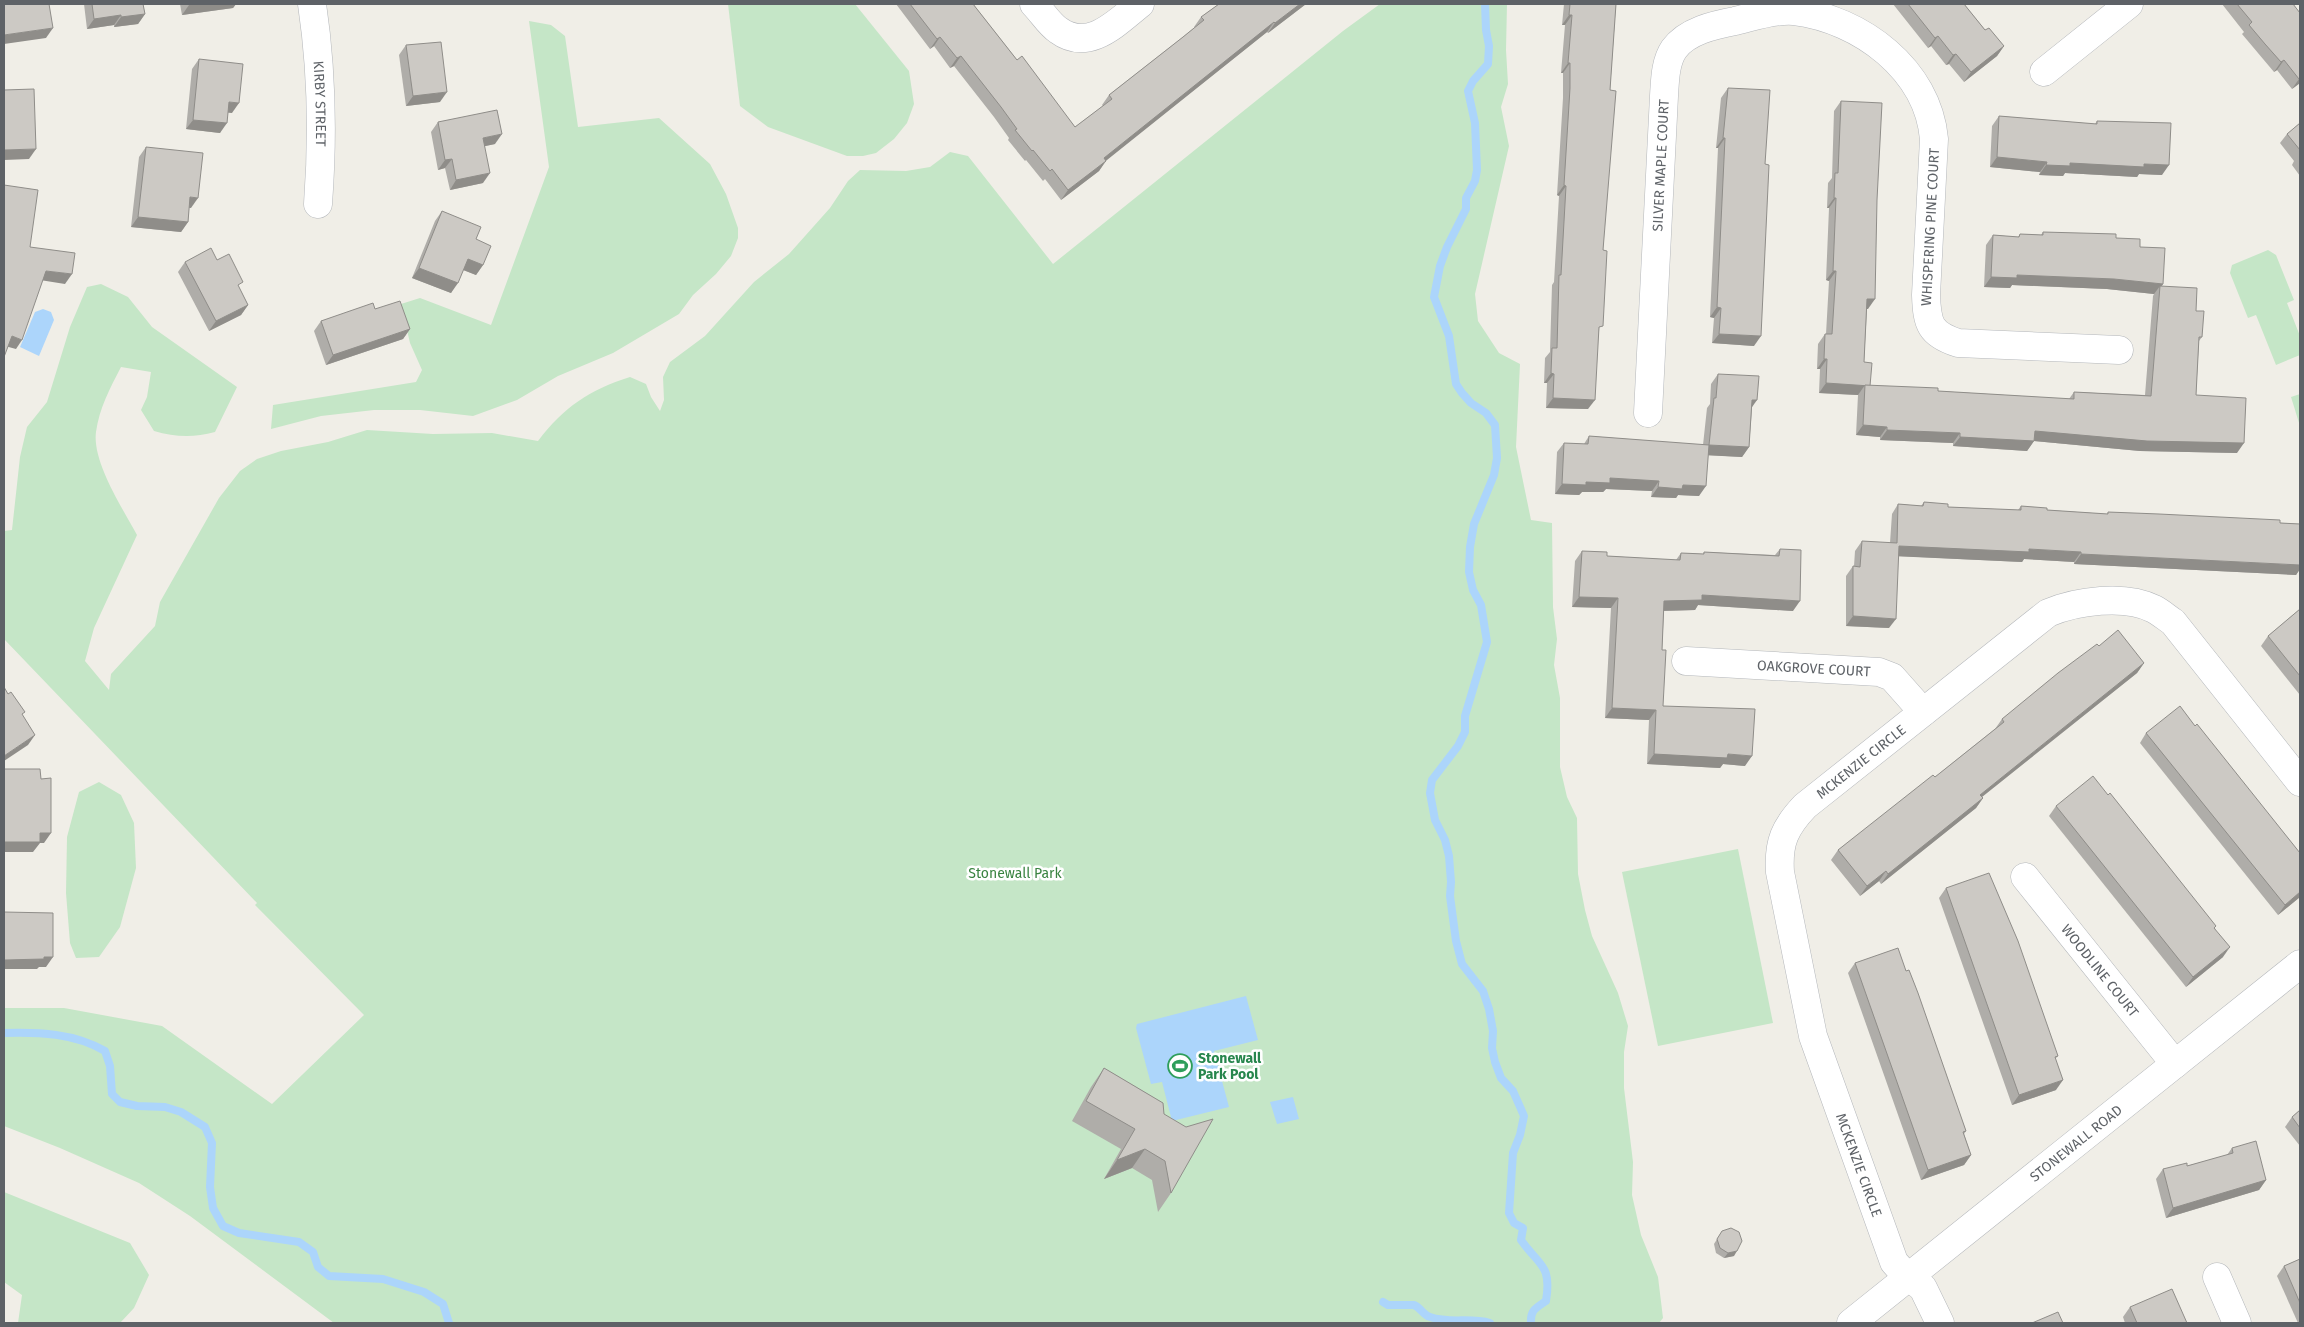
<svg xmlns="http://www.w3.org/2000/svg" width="2304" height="1327" viewBox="0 0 2304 1327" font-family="'Fira Sans',sans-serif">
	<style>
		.green { fill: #c5e6c7 }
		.water { fill: #acd5fb }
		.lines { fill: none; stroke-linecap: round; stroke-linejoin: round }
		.stream { stroke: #acd5fb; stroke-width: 8 }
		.minor-casing { stroke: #b4b7bb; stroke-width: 29 }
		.minor { stroke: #fff; stroke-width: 28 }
		.wall { fill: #afada9 }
		.shaded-wall { fill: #8f8d89 }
		.building { fill: #ccc9c4; stroke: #8f8d89 }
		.labels { text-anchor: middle; stroke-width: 5; stroke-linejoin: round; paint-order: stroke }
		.street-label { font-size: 14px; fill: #5e6267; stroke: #fff }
		.park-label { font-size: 14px; fill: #398340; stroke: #fff }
		.leisure-label { font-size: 14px; font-weight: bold; fill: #27864d; stroke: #fff; text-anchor: start }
	</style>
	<rect width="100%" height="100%" fill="#f0eee7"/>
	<!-- green -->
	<g class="green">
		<path d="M 728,4 L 855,4 L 909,71 L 914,104 L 907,123 L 894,139 L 876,153 L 863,156 L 847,156 L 768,127 L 740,106 Z"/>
		<path d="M 1380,4 L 1507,4 L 1506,50 L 1508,84 L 1501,107 L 1509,146 L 1475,294 L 1478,321 L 1499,353 L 1520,364 L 1516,447 L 1531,520 L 1552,523 L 1553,607 L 1557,639 L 1554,665 L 1560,698 L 1560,767 L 1567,797 L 1577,818 L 1578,874 L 1585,910 L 1592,936 L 1618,993 L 1628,1026 L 1624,1052 L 1624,1088 L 1633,1162 L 1632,1195 L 1641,1235 L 1658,1277 L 1663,1318 L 1659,1323 L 334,1323 L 190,1216 L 139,1183 L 60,1148 L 4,1126 L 4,1008 L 64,1008 L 162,1026 L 272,1104 L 364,1015 L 255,905 L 257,903 L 4,639 L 4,531 L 12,530 L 20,457 L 27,427 L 47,402 L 70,327 L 87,287 L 101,284 L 128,297 L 152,327 L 237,387 L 215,432 C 193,438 175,437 154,431 L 141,410 L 147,397 L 151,372 L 121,367 C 110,388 99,409 96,432 C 92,462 123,509 137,535 L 94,628 L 85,661 L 109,690 L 111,674 L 155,626 L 160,602 L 219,498 L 240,471 L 257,459 L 281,451 L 328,442 L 367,430 L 433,434 L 492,433 L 538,441 C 564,407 589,390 630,377 L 646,384 L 651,397 L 660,411 L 664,400 L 663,377 L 670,362 L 705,336 L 754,282 L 789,254 L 830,208 L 848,181 L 860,170 L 906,171 L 930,167 L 950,152 L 968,156 L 1053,264 L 1343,31 Z"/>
		<path d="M 529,21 L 551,25 L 565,36 L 578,127 L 659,118 L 710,164 L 726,194 L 738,228 L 738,238 L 731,256 L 716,274 L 693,295 L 679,314 L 613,353 L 558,376 L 517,400 L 473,416 L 420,410 L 374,410 L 321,416 L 271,429 L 273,405 L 416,382 L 422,370 L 410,343 L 401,304 L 420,298 L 491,325 L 549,167 Z"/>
		<path d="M 2268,250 L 2276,255 L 2294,300 L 2287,303 L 2300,336 L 2300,355 L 2276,365 L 2256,315 L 2248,318 L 2230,273 L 2232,265 Z"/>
		<path d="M 2300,394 L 2300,426 L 2291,397 Z"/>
		<path d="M 99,782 L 121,795 L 134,823 L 136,868 L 120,927 L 99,957 L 76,958 L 70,943 L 66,893 L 67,837 L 79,792 Z"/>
		<path d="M 1738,849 L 1773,1023 L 1658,1046 L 1622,872 Z"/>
		<path d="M 4,1192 L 130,1243 L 149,1275 L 134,1308 L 120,1323 L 18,1323 L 22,1295 L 4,1282 Z"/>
	</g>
	<!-- water -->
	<g class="water">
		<path d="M 43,309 L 51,312 L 54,320 L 39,356 L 20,347 L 35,312 Z"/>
		<path d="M 1246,996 L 1258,1040 L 1214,1051 L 1229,1107 L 1172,1121 L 1162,1082 L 1151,1084 L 1136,1028 L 1137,1024 Z"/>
		<path d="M 1293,1097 L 1299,1119 L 1277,1124 L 1270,1102 Z"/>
	</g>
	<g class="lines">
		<!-- stream -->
		<g class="stream">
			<path d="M 1485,4 L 1486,30 L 1489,46 L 1488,64 L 1473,81 L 1468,91 L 1475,123 L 1477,170 L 1475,181 L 1466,198 L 1466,209 L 1447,247 L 1440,266 L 1434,297 L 1449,336 L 1456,384 L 1462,393 L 1471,403 L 1486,413 L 1495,425 L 1497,458 L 1494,475 L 1474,524 L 1470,547 L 1469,572 L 1473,590 L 1481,605 L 1487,642 L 1465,716 L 1465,732 L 1458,746 L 1432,780 L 1430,793 L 1435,820 L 1445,840 L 1449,856 L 1451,882 L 1450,896 L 1456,941 L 1462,964 L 1483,991 L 1489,1009 L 1493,1031 L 1492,1048 L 1495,1062 L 1501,1078 L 1513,1091 L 1524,1116 L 1520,1135 L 1513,1153 L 1509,1213 L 1514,1223 L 1523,1228 L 1521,1240 C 1539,1266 1552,1264 1546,1301 C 1536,1308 1530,1310 1531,1323"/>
			<path d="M 4,1033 C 39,1032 74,1033 105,1051 L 110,1066 L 112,1094 L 120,1102 L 137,1106 L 165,1107 L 181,1112 L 205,1127 L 212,1143 L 210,1187 L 213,1208 L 223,1226 L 239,1233 L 299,1242 L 313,1252 L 318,1267 L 329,1276 L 383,1279 L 424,1292 L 443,1304 L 449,1323"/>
			<path d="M 1383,1302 L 1388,1305 L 1414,1305 C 1421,1308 1423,1315 1430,1317 C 1450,1324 1470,1317 1490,1323"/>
		</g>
		<!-- minor casing -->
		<g class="minor-casing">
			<g id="minor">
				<path id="s1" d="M 312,4 C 322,71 323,137 318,204"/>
				<path d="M 1034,4 C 1042,12 1049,24 1058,30 C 1089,53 1117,22 1140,4"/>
				<path d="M 2044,72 L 2129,4"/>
				<path id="s2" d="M 1648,413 L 1664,96 C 1665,81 1665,62 1674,49 C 1687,31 1714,25 1735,21 C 1753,17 1775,9 1794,11 C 1861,19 1928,70 1934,139 L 1926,295 C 1927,324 1930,334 1958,343 L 2119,350"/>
				<path id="s3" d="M 1686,661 L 1879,672 L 1892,677 L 1923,712"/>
				<path id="s4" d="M 2025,877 L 2175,1064"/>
				<path d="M 2217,1277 L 2237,1323"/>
				<path id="s5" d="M 1851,1323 L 2300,964"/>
				<path id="s6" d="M 1940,1323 L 1923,1288 L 1902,1271 L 1894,1262 L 1813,1036 L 1780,872 C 1778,842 1785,827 1805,806 L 2048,613 C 2076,601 2125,594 2154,609 C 2160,612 2167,618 2173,622 L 2300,782"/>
			</g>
		</g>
		<!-- minor -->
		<use href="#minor" class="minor"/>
	</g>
	<!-- wall -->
	<g class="wall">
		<path d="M 84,4 L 143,4 L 145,14 L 138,24 L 114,27 L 114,25 L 87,29 Z"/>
		<path d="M 180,4 L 236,4 L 233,8 L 182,15 Z"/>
		<path d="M 896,4 L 973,4 L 1017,60 L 1075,127 L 1103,106 L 1102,105 L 1109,95 L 1183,37 L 1195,27 L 1194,27 L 1201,17 L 1219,4 L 1306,4 L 1268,33 L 1267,32 L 1106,160 L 1099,171 L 1061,200 L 1045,179 L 1043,181 L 1026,160 L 1025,161 L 1008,140 L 1009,138 L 994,117 L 954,66 L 950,68 L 934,46 L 930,49 Z"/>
		<path d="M 1564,4 L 1616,4 L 1610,90 L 1603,250 L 1599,332 L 1588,409 L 1546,408 L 1547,383 L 1544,383 L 1545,358 L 1550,352 L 1552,285 L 1554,282 L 1559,196 L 1557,195 L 1563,98 L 1563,73 L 1561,73 L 1565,25 L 1562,25 Z"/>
		<path d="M 1893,4 L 1964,4 L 1985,30 L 2004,46 L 1997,56 L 1964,82 L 1949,64 L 1946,65 L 1931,46 L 1928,48 Z"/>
		<path d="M 2222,4 L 2293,4 L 2300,13 L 2300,83 L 2292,89 L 2277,70 L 2274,72 L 2242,34 L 2244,32 Z"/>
		<path d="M 406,45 L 440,102 L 406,106 L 399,55 Z"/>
		<path d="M 199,59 L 232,113 L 228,112 L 220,133 L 186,129 L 192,69 Z"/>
		<path d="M 1728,88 L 1754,346 L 1712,343 L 1714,318 L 1710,317 L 1718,148 L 1716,148 L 1721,98 Z"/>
		<path d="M 1841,101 L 1868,309 L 1867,309 L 1864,362 L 1870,386 L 1938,391 L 2069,399 L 2074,392 L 2145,395 L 2153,296 L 2154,294 L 2107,289 L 2034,286 L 2012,285 L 2010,288 L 1984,287 L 1986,245 L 1993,235 L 2018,237 L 2020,234 L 2041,235 L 2043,232 L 2116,238 L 2140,247 L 2163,284 L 2162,286 L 2196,311 L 2202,337 L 2199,341 L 2196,395 L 2237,453 L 2140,451 L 2034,441 L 2027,451 L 1953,446 L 1953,443 L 1880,440 L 1880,437 L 1856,435 L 1858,395 L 1819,393 L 1820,369 L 1817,369 L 1818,344 L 1825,334 L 1826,334 L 1829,281 L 1826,280 L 1829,208 L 1827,208 L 1828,183 L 1832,178 L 1834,111 Z"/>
		<path d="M 1999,116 L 2095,124 L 2097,121 L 2162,175 L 2139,174 L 2137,177 L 2065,173 L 2063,176 L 2039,175 L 2040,172 L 1990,167 L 1992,126 Z"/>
		<path d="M 438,122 L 495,144 L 485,146 L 483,183 L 450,190 L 445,168 L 438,170 L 431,132 Z"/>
		<path d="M 2300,123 L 2300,176 L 2292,165 L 2294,161 L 2280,143 L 2287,134 Z"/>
		<path d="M 146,147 L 191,208 L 189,208 L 188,222 L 181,232 L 131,227 L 139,157 Z"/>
		<path d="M 442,211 L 476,239 L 483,265 L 476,275 L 463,270 L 451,293 L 412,278 L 435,221 Z"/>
		<path d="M 217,260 L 239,288 L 248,305 L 241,315 L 209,331 L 178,272 L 185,262 Z"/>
		<path d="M 375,309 L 410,329 L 403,339 L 326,365 L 314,331 L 321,321 Z"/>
		<path d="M 1718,374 L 1752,409 L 1749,447 L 1742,457 L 1708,455 L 1699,496 L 1678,495 L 1676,498 L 1651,497 L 1652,491 L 1606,489 L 1603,492 L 1582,492 L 1579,495 L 1555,494 L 1557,452 L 1564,443 L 1584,444 L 1589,436 L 1703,445 L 1707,408 L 1710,404 L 1711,384 Z"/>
		<path d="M 1924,502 L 1948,507 L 2018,510 L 2021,506 L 2047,510 L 2107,514 L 2108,512 L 2300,524 L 2300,569 L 2296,575 L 2074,564 L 2074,562 L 2024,559 L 2022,562 L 1898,556 L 1889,628 L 1846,626 L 1846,576 L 1853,566 L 1854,566 L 1855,551 L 1862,541 L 1890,543 L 1892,514 L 1898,504 L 1921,506 Z"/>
		<path d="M 1780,549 L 1793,611 L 1698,605 L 1695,610 L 1664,611 L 1662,650 L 1663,706 L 1745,766 L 1723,764 L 1720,768 L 1647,764 L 1649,720 L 1605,718 L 1611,608 L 1572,607 L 1575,561 L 1582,551 L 1607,556 L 1676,560 L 1681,553 L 1703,554 L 1704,552 L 1775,555 Z"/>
		<path d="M 2300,609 L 2300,695 L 2261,646 L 2268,636 Z"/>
		<path d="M 2099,646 L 2144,663 L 2137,673 L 1982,797 L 1983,798 L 1976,808 L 1881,884 L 1879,881 L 1860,896 L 1831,860 L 1838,850 L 1935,777 L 1995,729 L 2002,719 Z"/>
		<path d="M 2195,726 L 2300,897 L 2278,915 L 2140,743 L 2146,733 Z"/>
		<path d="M 2056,806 L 2215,928 L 2223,957 L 2186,987 L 2049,816 Z"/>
		<path d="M 1946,888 L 2058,1056 L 2055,1059 L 2056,1090 L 2012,1105 L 1939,898 Z"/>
		<path d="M 1855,963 L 1906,971 L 1966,1131 L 1964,1134 L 1971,1155 L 1964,1165 L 1921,1180 L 1848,973 Z"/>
		<path d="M 1104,1068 L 1163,1103 L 1171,1193 L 1158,1212 L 1152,1180 L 1132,1168 L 1104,1179 L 1121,1149 L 1072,1121 L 1091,1087 Z"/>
		<path d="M 2300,1110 L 2300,1146 L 2285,1127 L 2292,1117 Z"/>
		<path d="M 2232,1148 L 2266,1180 L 2259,1190 L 2166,1218 L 2156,1179 L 2163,1169 L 2187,1166 L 2227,1155 Z"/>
		<path d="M 1722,1231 L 1734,1256 L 1724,1258 L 1716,1253 L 1714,1244 Z"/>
		<path d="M 2300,1259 L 2300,1323 L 2298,1323 L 2277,1276 L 2284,1266 Z"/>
		<path d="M 2130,1307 L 2187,1323 L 2125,1323 L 2123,1317 Z"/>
	</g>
	<!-- shaded-wall -->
	<g class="shaded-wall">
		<path d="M 200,4 L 236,4 L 233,8 L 182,15 L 189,5 Z"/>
		<path d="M 1300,4 L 1306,4 L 1268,33 L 1275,23 Z"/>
		<path d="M 145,14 L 138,24 L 114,27 L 121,17 Z"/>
		<path d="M 121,15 L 114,25 L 87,29 L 94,19 Z"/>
		<path d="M 1569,15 L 1572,15 L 1565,25 L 1562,25 Z"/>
		<path d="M 1274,22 L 1267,32 L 1097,168 L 1104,158 Z"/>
		<path d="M 53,28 L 46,38 L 4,44 L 4,35 Z"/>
		<path d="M 1938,36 L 1931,46 L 1928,48 L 1935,38 Z"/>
		<path d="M 940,37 L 934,46 L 930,49 L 937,39 Z"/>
		<path d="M 2004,46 L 1997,56 L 1964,82 L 1971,72 Z"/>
		<path d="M 1956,54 L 1949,64 L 1946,65 L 1953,55 Z"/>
		<path d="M 961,56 L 954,66 L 950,68 L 957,58 Z"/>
		<path d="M 2284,60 L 2277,70 L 2274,72 L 2281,62 Z"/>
		<path d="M 1568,63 L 1570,63 L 1563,73 L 1561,73 Z"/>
		<path d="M 2300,78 L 2300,83 L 2292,89 L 2299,79 Z"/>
		<path d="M 447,92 L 440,102 L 406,106 L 413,96 Z"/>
		<path d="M 229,102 L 239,103 L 232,113 L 222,112 Z"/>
		<path d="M 193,120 L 227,123 L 220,133 L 186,129 Z"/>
		<path d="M 502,134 L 495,144 L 476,148 L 483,138 Z"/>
		<path d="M 1723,138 L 1725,138 L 1718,148 L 1716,148 Z"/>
		<path d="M 36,149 L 29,159 L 4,160 L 4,150 Z"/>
		<path d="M 1997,157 L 2047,162 L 2040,172 L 1990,167 Z"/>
		<path d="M 452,159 L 445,168 L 438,170 L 445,160 Z"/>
		<path d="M 1106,161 L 1099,171 L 1061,200 L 1068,190 Z"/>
		<path d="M 2070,163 L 2144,164 L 2169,165 L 2162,175 L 2139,174 L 2137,177 L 2065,173 L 2063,176 L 2039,175 L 2046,165 Z"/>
		<path d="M 490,173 L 483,183 L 450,190 L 456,180 Z"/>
		<path d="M 1564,185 L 1566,186 L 1559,196 L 1557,195 Z"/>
		<path d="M 190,197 L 198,198 L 191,208 L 184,207 Z"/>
		<path d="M 1834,198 L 1836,198 L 1829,208 L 1827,208 Z"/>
		<path d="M 138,217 L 188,222 L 181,232 L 131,227 Z"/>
		<path d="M 468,259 L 483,265 L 476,275 L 461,269 Z"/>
		<path d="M 419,268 L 458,283 L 451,293 L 412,278 Z"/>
		<path d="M 46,271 L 72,274 L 65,284 L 40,280 Z"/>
		<path d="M 1833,271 L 1836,271 L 1829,281 L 1826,280 Z"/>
		<path d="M 2017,275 L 2114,279 L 2163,284 L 2159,289 L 2160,286 L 2154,294 L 2107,289 L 2012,285 L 2010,288 L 1984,287 L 1991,277 Z"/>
		<path d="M 1867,299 L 1875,299 L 1868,309 L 1861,309 Z"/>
		<path d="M 248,305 L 241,315 L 209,331 L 216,321 Z"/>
		<path d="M 1717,307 L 1721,308 L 1714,318 L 1710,317 Z"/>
		<path d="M 410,329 L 403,339 L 326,365 L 333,355 Z"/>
		<path d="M 1719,334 L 1761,336 L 1754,346 L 1712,343 Z"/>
		<path d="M 12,336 L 22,340 L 16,349 L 5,346 Z"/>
		<path d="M 1824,359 L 1827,359 L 1820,369 L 1817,369 Z"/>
		<path d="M 1551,373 L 1554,374 L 1547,383 L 1544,383 Z"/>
		<path d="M 1826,383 L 1865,385 L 1858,395 L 1819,393 Z"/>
		<path d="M 1553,398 L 1595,400 L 1588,409 L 1546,408 Z"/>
		<path d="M 1752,400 L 1757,400 L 1750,410 Z"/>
		<path d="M 1863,425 L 1887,427 L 1880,437 L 1856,435 Z"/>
		<path d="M 1887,430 L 1960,433 L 1953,443 L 1880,440 Z"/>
		<path d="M 2035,431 L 2244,443 L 2237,453 L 2140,451 L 2034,441 L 2027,451 L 1953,446 L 1960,437 Z"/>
		<path d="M 1709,445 L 1749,447 L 1742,457 L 1702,455 Z"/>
		<path d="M 1610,478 L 1659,481 L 1652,491 L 1606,489 L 1603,492 L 1582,492 L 1579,495 L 1555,494 L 1562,484 Z"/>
		<path d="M 1683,485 L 1706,486 L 1699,496 L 1678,495 L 1676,498 L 1651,497 L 1658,487 Z"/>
		<path d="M 1899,546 L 2029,549 L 2081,552 L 2074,562 L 2024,559 L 2022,562 L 1892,556 Z"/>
		<path d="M 2081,554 L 2300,565 L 2300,569 L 2296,575 L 2074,564 Z"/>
		<path d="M 1702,595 L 1800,601 L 1793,611 L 1698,605 L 1695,610 L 1657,611 L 1664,601 Z"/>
		<path d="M 1579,597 L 1618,598 L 1611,608 L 1572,607 Z"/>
		<path d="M 1853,616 L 1896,619 L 1889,628 L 1846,626 Z"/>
		<path d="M 2144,663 L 2137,673 L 1973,804 L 1980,795 Z"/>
		<path d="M 1612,708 L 1656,710 L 1649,720 L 1605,718 Z"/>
		<path d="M 35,735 L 28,745 L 4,761 L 4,756 Z"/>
		<path d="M 1654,754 L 1728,754 L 1752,756 L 1745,766 L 1723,764 L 1720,768 L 1647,764 Z"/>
		<path d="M 1983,798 L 1976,808 L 1881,884 L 1888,874 Z"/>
		<path d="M 40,833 L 51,833 L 44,843 L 40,843 L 33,852 L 4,852 L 4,842 Z"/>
		<path d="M 1886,871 L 1879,881 L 1860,896 L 1867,886 Z"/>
		<path d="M 2300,892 L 2300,897 L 2278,915 L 2285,905 Z"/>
		<path d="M 2230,947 L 2223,957 L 2186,987 L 2193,977 Z"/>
		<path d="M 44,957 L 53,957 L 46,967 L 39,967 L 37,969 L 4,969 L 4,960 Z"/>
		<path d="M 2063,1080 L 2056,1090 L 2012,1105 L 2019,1095 Z"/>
		<path d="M 1145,1149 L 1132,1168 L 1104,1179 L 1117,1160 Z"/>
		<path d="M 1971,1155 L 1964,1165 L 1921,1180 L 1928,1170 Z"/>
		<path d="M 2266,1180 L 2259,1190 L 2166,1218 L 2173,1208 Z"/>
		<path d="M 1737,1251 L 1734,1256 L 1724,1258 L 1728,1253 Z"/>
	</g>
	<!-- building -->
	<g class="building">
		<path d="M 4,4 L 49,4 L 53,28 L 4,35 Z"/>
		<path d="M 92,4 L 143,4 L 145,14 L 121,17 L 121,15 L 94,19 Z"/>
		<path d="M 189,4 L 200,4 L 189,5 Z"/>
		<path d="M 910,4 L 973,4 L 1017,60 L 1022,56 L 1075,127 L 1112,99 L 1109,95 L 1183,37 L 1204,20 L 1201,17 L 1219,4 L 1300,4 L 1275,23 L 1274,22 L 1104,158 L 1106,161 L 1068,190 L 1052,169 L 1050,171 L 1033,150 L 1032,151 L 1015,130 L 1017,129 L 1001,107 L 961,56 L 957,58 L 940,37 L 937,39 Z"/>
		<path d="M 1570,4 L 1616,4 L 1610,90 L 1616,91 L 1603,250 L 1607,251 L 1603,326 L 1599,327 L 1595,400 L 1553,398 L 1554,374 L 1551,373 L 1552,348 L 1557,348 L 1559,275 L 1561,275 L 1566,186 L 1564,185 L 1570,88 L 1570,63 L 1568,63 L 1572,15 L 1569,15 Z"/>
		<path d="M 1908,4 L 1964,4 L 1985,30 L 1989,28 L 2004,46 L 1971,72 L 1956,54 L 1953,55 L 1938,36 L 1935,38 Z"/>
		<path d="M 2237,4 L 2293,4 L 2300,13 L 2300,78 L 2299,79 L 2284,60 L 2281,62 L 2265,44 L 2249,25 L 2252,22 Z"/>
		<path d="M 441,42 L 447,92 L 413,96 L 406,45 Z"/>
		<path d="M 199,59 L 243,64 L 239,103 L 229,102 L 227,123 L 193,120 Z"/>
		<path d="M 1728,88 L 1770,90 L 1765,164 L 1769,165 L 1761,336 L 1719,334 L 1721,308 L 1717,307 L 1725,138 L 1723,138 Z"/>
		<path d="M 34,89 L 36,149 L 4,150 L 4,90 Z"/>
		<path d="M 1841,101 L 1882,103 L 1877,200 L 1875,299 L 1867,299 L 1864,362 L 1872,363 L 1870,386 L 1826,383 L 1827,359 L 1824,359 L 1825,334 L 1832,334 L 1836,271 L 1833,271 L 1836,198 L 1834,198 L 1835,173 L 1838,173 Z"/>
		<path d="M 497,110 L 502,134 L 483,138 L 490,173 L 456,180 L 452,159 L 445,160 L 438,122 Z"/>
		<path d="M 1999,116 L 2097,124 L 2097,121 L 2171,123 L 2169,165 L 2144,164 L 2144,167 L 2070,163 L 2070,166 L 2046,165 L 2047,162 L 1997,157 Z"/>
		<path d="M 2300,123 L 2300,150 L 2287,134 Z"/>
		<path d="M 146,147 L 203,153 L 198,198 L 190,197 L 188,222 L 138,217 Z"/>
		<path d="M 4,185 L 38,190 L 30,247 L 75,253 L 72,274 L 46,271 L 22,340 L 12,336 L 4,357 Z"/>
		<path d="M 442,211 L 481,227 L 476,239 L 491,246 L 483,265 L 468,259 L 458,283 L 419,268 Z"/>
		<path d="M 2043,232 L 2116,234 L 2116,238 L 2140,239 L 2140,247 L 2165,248 L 2163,284 L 2114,279 L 2041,276 L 2017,275 L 2017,278 L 1991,277 L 1993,235 L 2019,237 L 2020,234 L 2043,235 Z"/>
		<path d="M 211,248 L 217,260 L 229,254 L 243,282 L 238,285 L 248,305 L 216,321 L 185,262 Z"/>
		<path d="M 2160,286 L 2197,288 L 2196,311 L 2204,311 L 2202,337 L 2199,337 L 2196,395 L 2246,398 L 2244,443 L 2147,441 L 2035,431 L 2034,441 L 1960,437 L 1960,433 L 1887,430 L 1887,427 L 1863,425 L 1865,385 L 1938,388 L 1938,391 L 2074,399 L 2074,392 L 2151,396 Z"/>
		<path d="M 400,301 L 410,329 L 333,355 L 321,321 L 373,303 L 375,309 Z"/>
		<path d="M 1718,374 L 1759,376 L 1757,400 L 1752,400 L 1749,447 L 1709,445 L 1714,398 L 1716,398 Z"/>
		<path d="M 1589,436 L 1709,445 L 1706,486 L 1683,485 L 1682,489 L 1658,487 L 1659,481 L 1610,478 L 1610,483 L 1586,482 L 1586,485 L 1562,484 L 1564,443 L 1588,444 Z"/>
		<path d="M 1924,502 L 1948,504 L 1948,507 L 2021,510 L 2021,506 L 2047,508 L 2047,510 L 2108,514 L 2108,512 L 2159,514 L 2280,520 L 2280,523 L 2300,524 L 2300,565 L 2081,554 L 2081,552 L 2029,549 L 2029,552 L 1899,546 L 1896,619 L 1853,616 L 1853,566 L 1860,567 L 1862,541 L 1897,543 L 1898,504 L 1923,506 Z"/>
		<path d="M 1780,549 L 1801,550 L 1800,601 L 1702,595 L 1702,600 L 1664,601 L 1662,650 L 1666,650 L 1663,706 L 1755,709 L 1752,756 L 1728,754 L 1727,758 L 1654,754 L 1656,710 L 1612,708 L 1618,598 L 1579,597 L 1582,551 L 1607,552 L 1607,556 L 1680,560 L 1681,553 L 1704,554 L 1704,552 L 1779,556 Z"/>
		<path d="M 2300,609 L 2300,676 L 2268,636 Z"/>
		<path d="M 2118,630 L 2144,663 L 1980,795 L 1983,798 L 1888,874 L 1886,871 L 1867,886 L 1838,850 L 1933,775 L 1935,777 L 2004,722 L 2002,719 L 2058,673 L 2097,644 L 2099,646 Z"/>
		<path d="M 4,687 L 8,694 L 11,692 L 25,712 L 22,714 L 35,735 L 4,756 Z"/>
		<path d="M 2180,706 L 2195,726 L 2197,724 L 2300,853 L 2300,892 L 2285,905 L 2146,733 Z"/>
		<path d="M 4,769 L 40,769 L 41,779 L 51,778 L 51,833 L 40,833 L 40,842 L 4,842 Z"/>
		<path d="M 2093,776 L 2108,795 L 2110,793 L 2216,926 L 2214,928 L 2230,947 L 2193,977 L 2056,806 Z"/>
		<path d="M 1989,873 L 2018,941 L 2058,1056 L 2055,1057 L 2063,1080 L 2019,1095 L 1946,888 Z"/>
		<path d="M 4,912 L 53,913 L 53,957 L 44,957 L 44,959 L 4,960 Z"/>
		<path d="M 1898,948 L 1906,971 L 1909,970 L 1918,993 L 1966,1131 L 1963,1132 L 1971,1155 L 1928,1170 L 1855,963 Z"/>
		<path d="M 1104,1068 L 1163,1103 L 1164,1114 L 1186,1127 L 1213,1119 L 1171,1193 L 1165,1161 L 1145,1149 L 1117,1160 L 1135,1129 L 1086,1101 Z"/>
		<path d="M 2300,1110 L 2300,1128 L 2292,1117 Z"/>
		<path d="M 2256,1141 L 2266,1180 L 2173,1208 L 2163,1169 L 2187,1163 L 2187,1166 L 2233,1153 L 2232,1148 Z"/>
		<path d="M 1731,1228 L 1739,1232 L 1742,1241 L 1737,1251 L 1728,1253 L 1720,1248 L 1717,1239 L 1722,1231 Z"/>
		<path d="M 2300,1259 L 2300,1303 L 2284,1266 Z"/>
		<path d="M 2172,1289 L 2187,1323 L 2137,1323 L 2130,1307 Z"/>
		<path d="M 2058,1312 L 2063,1323 L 2032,1323 Z"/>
	</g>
	<!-- icons -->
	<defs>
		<g id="stadium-ring" transform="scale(1.25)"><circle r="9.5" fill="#fff" stroke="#2e9e5b" stroke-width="1.5"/><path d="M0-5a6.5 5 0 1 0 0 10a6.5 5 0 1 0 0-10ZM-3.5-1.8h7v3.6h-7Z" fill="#2e9e5b"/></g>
	</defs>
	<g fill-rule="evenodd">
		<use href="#stadium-ring" x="1180" y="1066"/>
	</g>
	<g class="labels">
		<!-- street labels -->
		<g class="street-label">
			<text dy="5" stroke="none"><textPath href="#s1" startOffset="100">KIRBY STREET</textPath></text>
			<text dy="5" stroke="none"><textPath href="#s2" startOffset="248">SILVER MAPLE COURT</textPath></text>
			<text transform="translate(1930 227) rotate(-87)" y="5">WHISPERING PINE COURT</text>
			<text dy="5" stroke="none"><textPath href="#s3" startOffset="128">OAKGROVE COURT</textPath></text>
			<text dy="5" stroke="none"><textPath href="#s6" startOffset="630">MCKENZIE CIRCLE</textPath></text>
			<text dy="5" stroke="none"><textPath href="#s4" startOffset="120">WOODLINE COURT</textPath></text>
			<text dy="5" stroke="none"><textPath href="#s5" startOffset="288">STONEWALL ROAD</textPath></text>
			<text transform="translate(1859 1165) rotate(70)" y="5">MCKENZIE CIRCLE</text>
		</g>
		<!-- park labels -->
		<g class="park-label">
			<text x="1015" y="878">Stonewall Park</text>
		</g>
		<!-- leisure labels -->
		<g class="leisure-label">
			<text x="1198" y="1063">Stonewall<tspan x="1198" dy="16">Park Pool</tspan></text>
		</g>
	</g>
	<!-- border -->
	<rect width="2304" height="1327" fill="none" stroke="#5e6267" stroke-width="10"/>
</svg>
